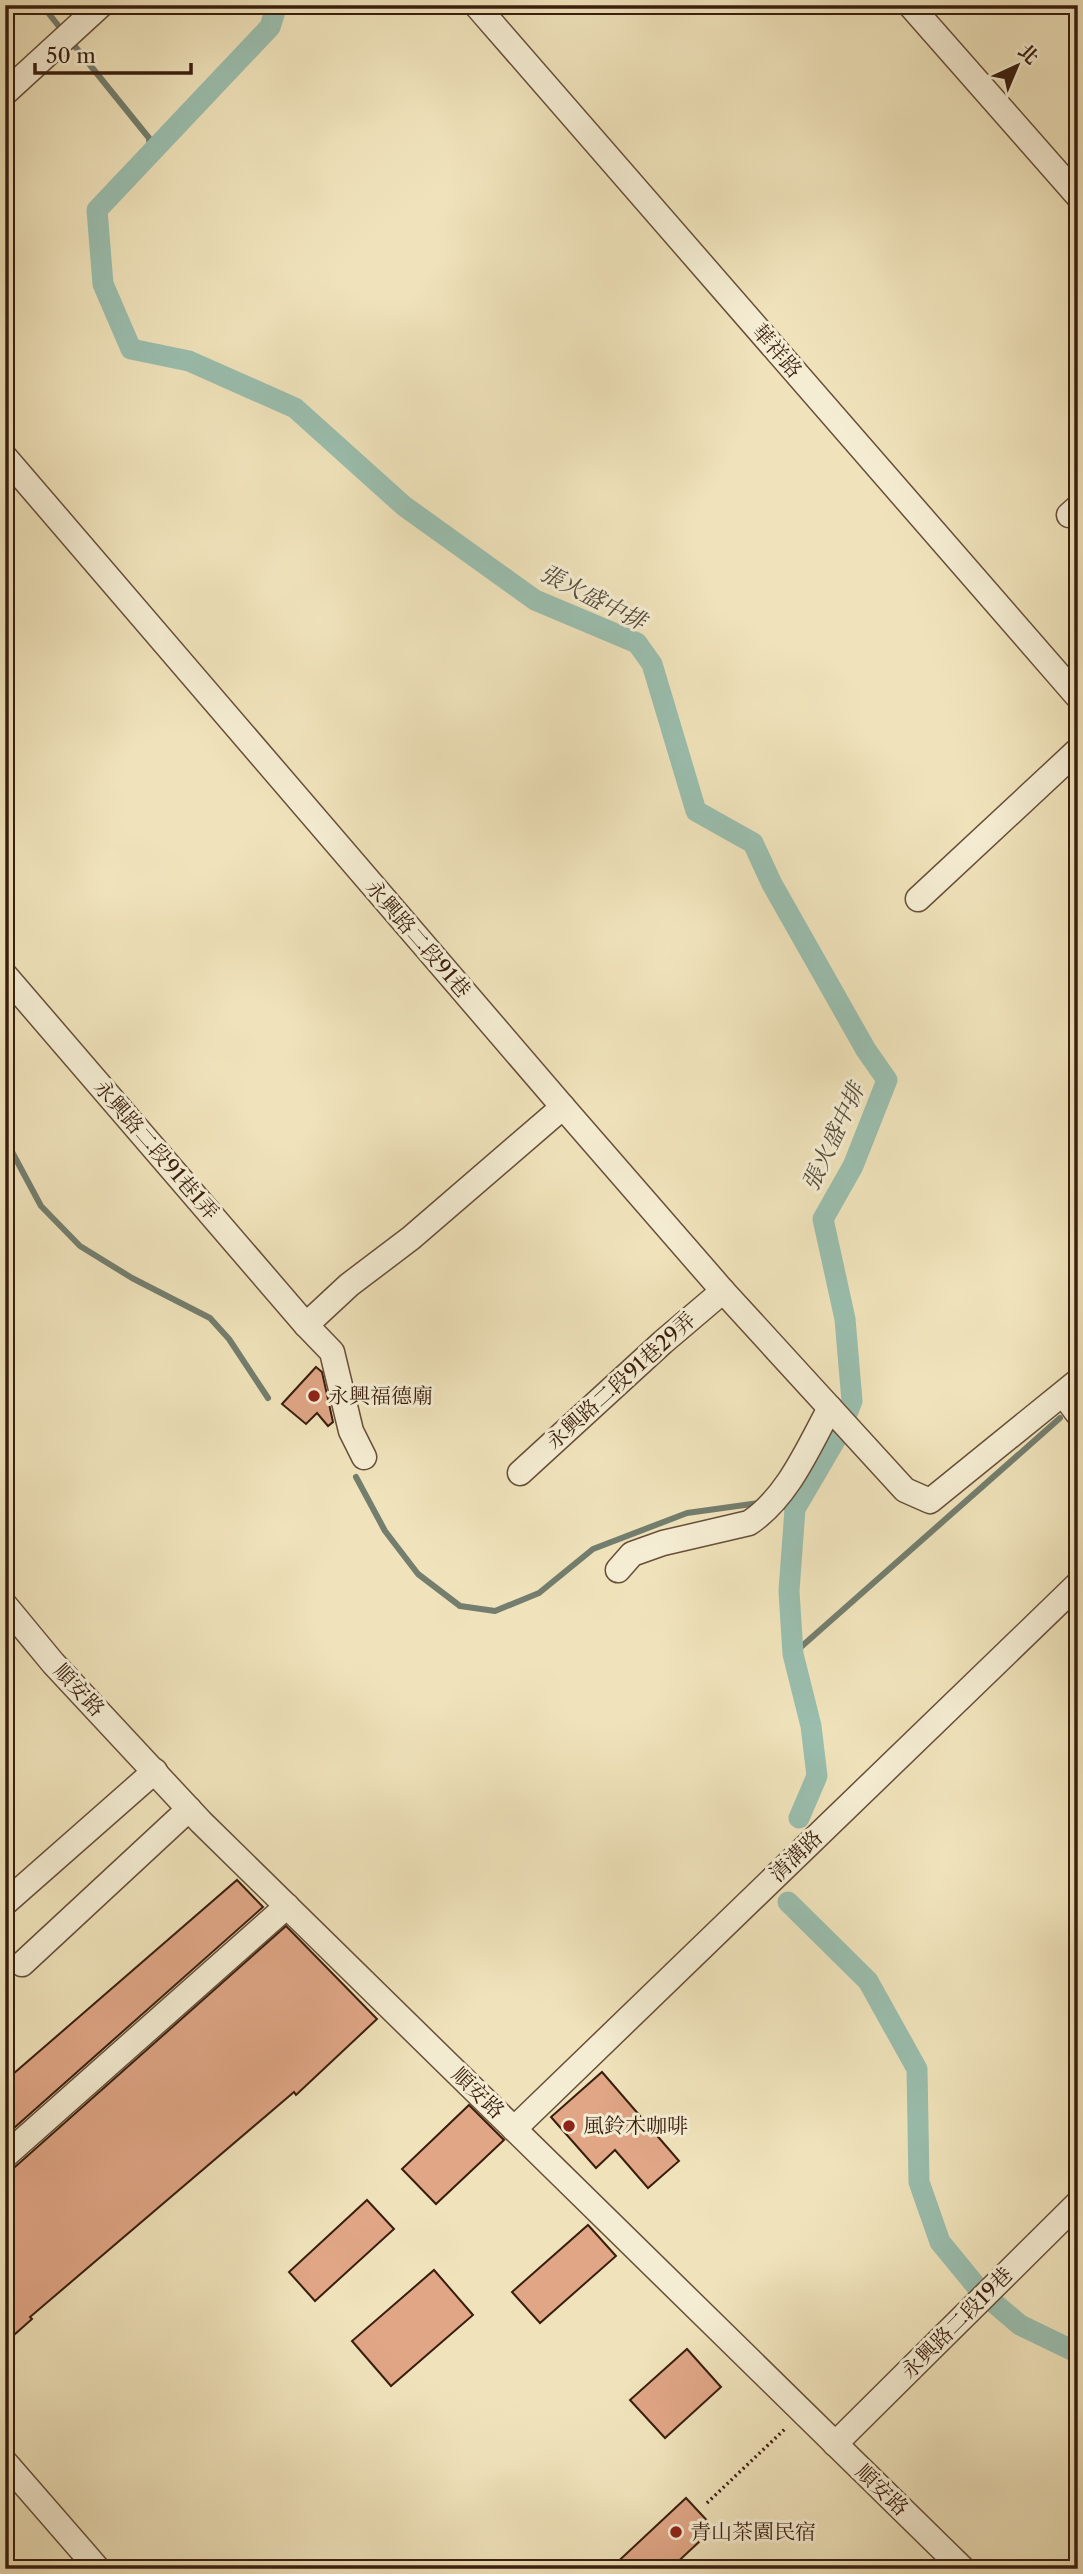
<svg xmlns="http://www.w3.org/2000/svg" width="1083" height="2574" viewBox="0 0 1083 2574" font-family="'Libre Caslon Text','Noto Serif TC',serif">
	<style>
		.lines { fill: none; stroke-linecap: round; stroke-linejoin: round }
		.stream { stroke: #737e6e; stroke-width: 6 }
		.canal { stroke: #9abeae; stroke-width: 21 }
		.building { fill: #e0a686; stroke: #391e0e; stroke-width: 2 }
		.minor-casing { stroke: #674f39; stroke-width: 27 }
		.path { stroke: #391e0e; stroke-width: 3.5; stroke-dasharray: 2 3.5; stroke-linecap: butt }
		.minor { stroke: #f5edd3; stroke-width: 24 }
		.poi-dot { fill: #8f2418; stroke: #f5edd3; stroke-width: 2.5 }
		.labels { text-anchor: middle; stroke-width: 6; stroke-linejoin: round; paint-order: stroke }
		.street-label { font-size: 21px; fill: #391e0e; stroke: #f5edd3 }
		.poi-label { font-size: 21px; fill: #391e0e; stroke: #f5edd3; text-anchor: start }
		.water-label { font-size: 23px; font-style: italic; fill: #564e3e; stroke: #f5edd3 }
	</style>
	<rect width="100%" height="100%" fill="#f0e3bb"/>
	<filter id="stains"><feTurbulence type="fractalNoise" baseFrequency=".00286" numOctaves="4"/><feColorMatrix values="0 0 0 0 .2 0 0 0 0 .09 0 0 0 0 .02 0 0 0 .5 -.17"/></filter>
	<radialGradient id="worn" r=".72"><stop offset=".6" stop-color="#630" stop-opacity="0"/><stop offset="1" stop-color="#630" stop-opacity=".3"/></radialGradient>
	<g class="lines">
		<!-- stream -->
		<g class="stream">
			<path d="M 42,5 L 61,29"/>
			<path d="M 73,44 L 149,138 L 150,154"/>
			<path d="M 5,1145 L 11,1150 L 41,1206 L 80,1246 L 132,1278 L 210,1318 L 229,1339 L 268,1398"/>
			<path d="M 356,1477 L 385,1531 L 418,1574 L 460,1606 L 495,1611 L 539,1593 L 593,1549 L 687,1513 L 759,1503"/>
			<path d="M 780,1506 L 795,1509"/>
			<path d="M 793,1654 L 1060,1418"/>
		</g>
		<!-- canal -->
		<g class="canal">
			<path d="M 277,5 L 270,27 L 97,210 L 103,284 L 131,349 L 189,361 L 295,408 L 404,506 L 535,600 L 637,643 L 652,664 L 696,811 L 753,843 L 772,884 L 866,1050 L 887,1080 L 853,1166 L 823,1219 L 845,1319 L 852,1401 L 840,1432 L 795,1509 L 789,1591 L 793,1654 L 811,1726 L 817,1776 L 799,1818"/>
			<path d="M 788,1902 L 868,1981 L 917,2069 L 919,2182 L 940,2242 L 981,2292 L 1020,2325 L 1078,2353"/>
		</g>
	</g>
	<!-- building -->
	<g class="building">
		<path d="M 316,1367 L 322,1372 L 333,1422 L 328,1426 L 317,1413 L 306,1424 L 282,1404 Z"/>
		<path d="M 237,1880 L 263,1907 L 5,2136 L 5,2081 Z"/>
		<path d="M 286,1926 L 377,2019 L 296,2095 L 294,2092 L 30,2317 L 32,2319 L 5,2343 L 5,2171 L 15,2167 Z"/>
		<path d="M 602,2072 L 679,2161 L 648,2188 L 615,2150 L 596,2168 L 551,2117 Z"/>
		<path d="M 469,2105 L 504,2140 L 436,2204 L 402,2169 Z"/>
		<path d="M 367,2200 L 394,2229 L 315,2301 L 289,2272 Z"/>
		<path d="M 588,2225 L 616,2256 L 540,2323 L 512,2292 Z"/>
		<path d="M 434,2270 L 473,2315 L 391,2386 L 352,2341 Z"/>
		<path d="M 687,2349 L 721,2387 L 665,2438 L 630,2400 Z"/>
		<path d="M 686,2498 L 714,2528 L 670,2569 L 610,2569 Z"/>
	</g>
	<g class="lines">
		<!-- minor casing -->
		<g class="minor-casing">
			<g id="minor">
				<path d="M 476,5 L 1078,697"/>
				<path d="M 910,5 L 1078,196"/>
				<path d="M 5,93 L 101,5"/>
				<path d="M 5,457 L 563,1107 L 723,1291 L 905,1490 L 930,1501 L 1078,1381"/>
				<path d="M 1069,515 L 1078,507"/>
				<path d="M 918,899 L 1078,750"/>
				<path d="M 5,975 L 306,1325 L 332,1352 L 351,1431 L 364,1457"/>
				<path d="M 306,1325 L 349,1285 L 411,1238 L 563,1107"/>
				<path d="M 1063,1394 L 1078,1414"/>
				<path d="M 520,1473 L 663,1342 L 723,1291"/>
				<path d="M 618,1570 L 632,1554 L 663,1543 L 749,1523 C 788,1497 808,1448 830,1408"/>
				<path d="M 5,1605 L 53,1663 L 201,1822 L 963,2569"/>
				<path d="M 5,1903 L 155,1771"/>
				<path d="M 22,1964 L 189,1809"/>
				<path d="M 514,2129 L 1078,1584"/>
				<path d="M 5,2156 L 287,1906"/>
				<path d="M 835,2444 L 1078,2203"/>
				<path d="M 5,2462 L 98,2569"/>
			</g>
		</g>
		<!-- path -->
		<path class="path" d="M 707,2503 L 786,2428"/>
		<!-- minor -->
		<use href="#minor" class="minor"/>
	</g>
	<!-- markers -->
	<g class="poi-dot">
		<circle cx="314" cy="1396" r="7"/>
		<circle cx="569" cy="2126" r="7"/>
		<circle cx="676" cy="2532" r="7"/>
	</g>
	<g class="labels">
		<!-- street labels -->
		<g class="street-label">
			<text transform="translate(777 351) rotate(49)" y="7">華祥路</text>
			<text transform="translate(418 939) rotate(49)" y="7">永興路二段91巷</text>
			<text transform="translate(156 1150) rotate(49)" y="7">永興路二段91巷1弄</text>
			<text transform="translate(621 1381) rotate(-42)" y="7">永興路二段91巷29弄</text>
			<text transform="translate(79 1690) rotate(47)" y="7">順安路</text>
			<text transform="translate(796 1856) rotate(-44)" y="7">清溝路</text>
			<text transform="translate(478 2093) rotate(44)" y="7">順安路</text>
			<text transform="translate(957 2323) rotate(-45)" y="7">永興路二段19巷</text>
			<text transform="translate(882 2490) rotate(44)" y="7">順安路</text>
		</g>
		<!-- poi labels -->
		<g class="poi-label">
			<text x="328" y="1403">永興福德廟</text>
			<text x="583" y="2133">風鈴木咖啡</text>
			<text x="690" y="2539">青山茶園民宿</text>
		</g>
		<!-- water labels -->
		<g class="water-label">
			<text transform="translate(593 597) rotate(27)" y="8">張火盛中排</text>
			<text transform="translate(833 1137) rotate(-65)" y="8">張火盛中排</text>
		</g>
	</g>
	<!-- margin -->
	<rect width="1083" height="2574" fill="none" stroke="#f0e3bb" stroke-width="28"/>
	<rect x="7" y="7" width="1069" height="2560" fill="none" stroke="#391e0e" stroke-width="3.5"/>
	<rect x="14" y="14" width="1055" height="2546" fill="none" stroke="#391e0e" stroke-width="2"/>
	<!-- north arrow -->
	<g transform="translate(1017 66) rotate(44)" stroke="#f5edd3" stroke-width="5" paint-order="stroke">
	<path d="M0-5L12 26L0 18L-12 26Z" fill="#391e0e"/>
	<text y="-10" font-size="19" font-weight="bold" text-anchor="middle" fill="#391e0e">北</text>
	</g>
	<!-- scale -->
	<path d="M35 63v10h156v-10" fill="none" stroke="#391e0e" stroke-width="3.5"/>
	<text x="46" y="63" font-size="21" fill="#391e0e" stroke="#f5edd3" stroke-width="5" paint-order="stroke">50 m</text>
	<rect width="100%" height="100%" filter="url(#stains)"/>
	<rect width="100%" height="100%" fill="url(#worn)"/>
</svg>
